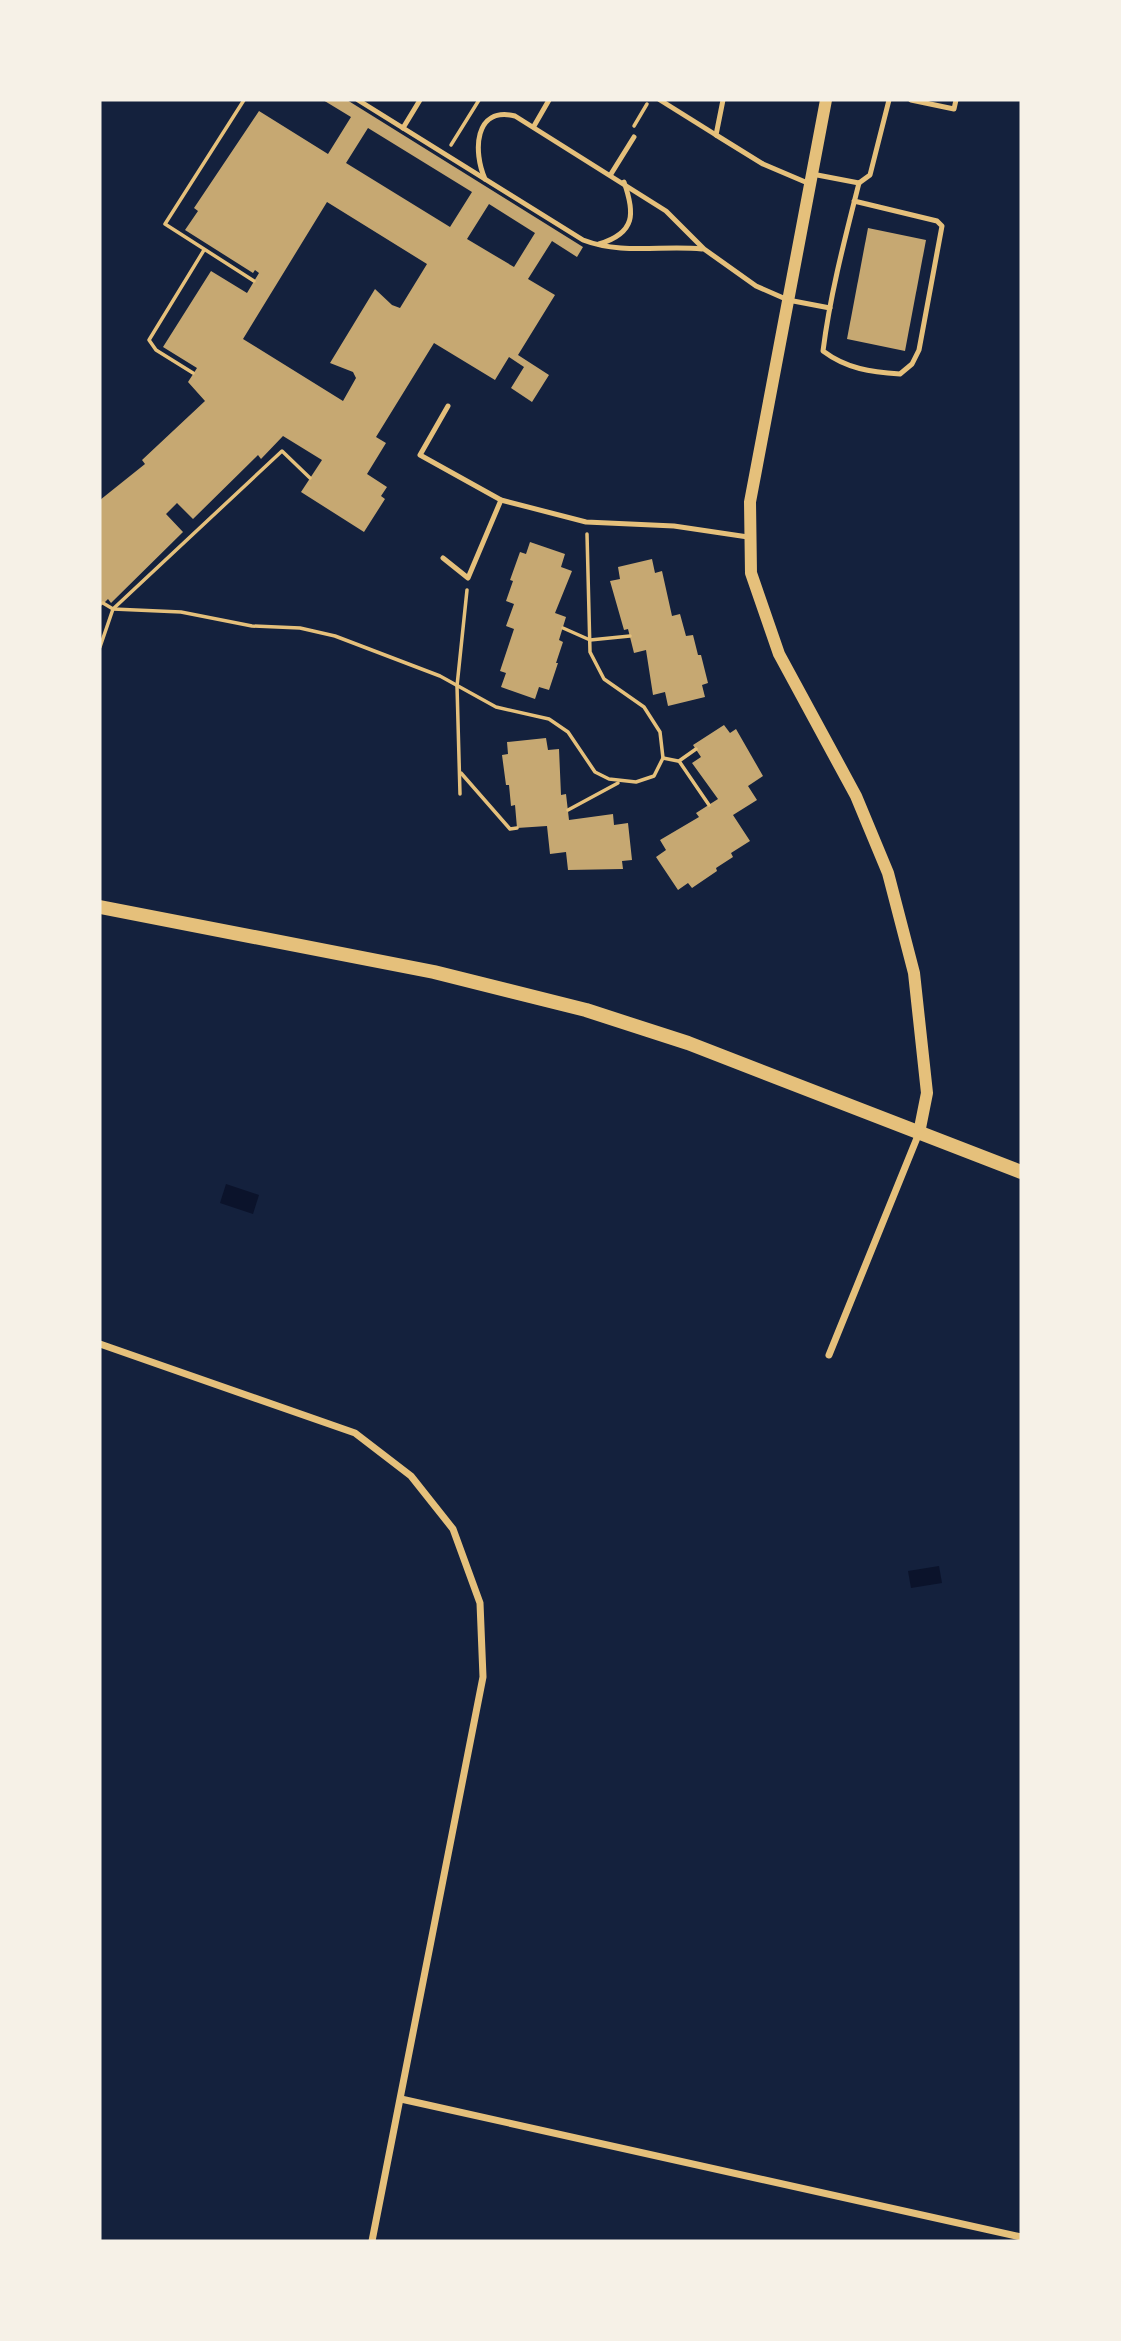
<svg xmlns="http://www.w3.org/2000/svg" width="1121" height="2341" viewBox="0 0 1121 2341" font-family="'Noto Serif',serif">
	<style>
		.water { fill: #0b132b }
		.building { fill: #c6a872; fill-rule: evenodd }
		.lines { fill: none; stroke-linecap: round; stroke-linejoin: round }
		.path { stroke: #e5c07b; stroke-width: 3.5 }
		.service { stroke: #e5c07b; stroke-width: 5 }
		.minor { stroke: #e5c07b; stroke-width: 7 }
		.tertiary { stroke: #e5c07b; stroke-width: 12 }
		.secondary { stroke: #e5c07b; stroke-width: 14 }
	</style>
	<rect width="100%" height="100%" fill="#14213d"/>
	<!-- water -->
	<g class="water">
		<path d="M 226,1184 L 259,1195 L 253,1214 L 220,1203 Z"/>
		<path d="M 939,1566 L 942,1583 L 911,1588 L 908,1571 Z"/>
	</g>
	<!-- building -->
	<g class="building">
		<path d="M 323,100 L 347,100 L 583,247 L 577,257 L 552,241 L 528,279 L 555,295 L 518,355 L 549,375 L 532,402 L 511,388 L 524,367 L 509,357 L 495,380 L 434,343 L 376,437 L 386,443 L 367,474 L 387,487 L 381,496 L 385,499 L 364,532 L 301,492 L 322,460 L 283,436 L 261,459 L 258,455 L 193,519 L 177,503 L 166,514 L 183,532 L 111,603 L 108,599 L 100,607 L 100,500 L 145,464 L 142,460 L 205,401 L 188,382 L 197,368 L 163,347 L 211,271 L 247,293 L 259,273 L 255,270 L 253,273 L 185,230 L 198,211 L 194,208 L 259,111 L 328,154 L 351,117 ZM 368,128 L 472,192 L 450,227 L 346,163 ZM 327,202 L 427,264 L 400,308 L 392,305 L 375,289 L 330,363 L 353,372 L 356,378 L 343,401 L 243,339 ZM 489,204 L 535,233 L 514,267 L 467,239 Z"/>
		<path d="M 868,228 L 926,240 L 905,351 L 847,339 Z"/>
		<path d="M 530,542 L 565,554 L 561,567 L 572,571 L 555,613 L 566,617 L 559,640 L 563,642 L 556,663 L 558,663 L 549,690 L 539,687 L 535,699 L 501,687 L 506,673 L 500,671 L 514,629 L 506,626 L 514,604 L 506,601 L 513,581 L 510,580 L 520,552 L 526,554 Z"/>
		<path d="M 652,559 L 655,573 L 662,571 L 672,616 L 680,614 L 686,636 L 693,635 L 698,655 L 701,655 L 708,683 L 702,685 L 705,697 L 668,706 L 665,692 L 653,695 L 646,650 L 634,653 L 628,629 L 624,630 L 610,581 L 620,579 L 618,567 Z"/>
		<path d="M 724,725 L 730,733 L 736,729 L 763,776 L 748,786 L 757,800 L 733,815 L 750,841 L 731,853 L 733,857 L 716,868 L 717,871 L 692,888 L 688,883 L 678,890 L 656,857 L 666,850 L 660,840 L 699,817 L 696,813 L 718,799 L 692,763 L 701,757 L 693,745 Z"/>
		<path d="M 546,738 L 548,750 L 559,749 L 561,795 L 566,794 L 569,820 L 613,814 L 614,825 L 628,823 L 632,860 L 622,861 L 623,869 L 568,870 L 566,852 L 550,854 L 547,826 L 517,828 L 515,805 L 511,806 L 509,785 L 506,785 L 502,755 L 508,754 L 507,742 Z"/>
	</g>
	<g class="lines">
		<!-- path -->
		<g class="path">
			<path d="M 244,100 L 165,224 L 254,281"/>
			<path d="M 634,126 L 647,104"/>
			<path d="M 451,145 L 479,100"/>
			<path d="M 193,373 L 156,350 L 149,340 L 204,250"/>
			<path d="M 103,603 L 113,609 L 181,612 L 252,626 L 300,628 L 335,636 L 440,676 L 496,707 L 549,719 L 568,732 L 595,772 L 609,779 L 636,782 L 654,776 L 663,758 L 660,732 L 644,707 L 604,679 L 590,652 L 587,534"/>
			<path d="M 563,628 L 590,640 L 630,636"/>
			<path d="M 100,647 L 113,609 L 282,451 L 310,478"/>
			<path d="M 696,749 L 679,761 L 709,805"/>
			<path d="M 663,758 L 678,761"/>
			<path d="M 461,773 L 510,829 L 517,828"/>
			<path d="M 460,794 L 457,686 L 467,590"/>
			<path d="M 568,810 L 618,783"/>
		</g>
		<!-- service -->
		<g class="service">
			<path d="M 358,100 L 583,240 C 622,255 662,245 702,249"/>
			<path d="M 660,100 L 716,135"/>
			<path d="M 723,100 L 716,135 L 763,164 L 810,184"/>
			<path d="M 911,100 L 954,109 L 956,100"/>
			<path d="M 534,126 L 549,100"/>
			<path d="M 403,128 L 420,100"/>
			<path d="M 611,174 L 634,137"/>
			<path d="M 812,174 L 859,183 L 870,175 L 889,100"/>
			<path d="M 485,179 C 473,152 474,106 515,116 L 666,211 L 704,249 L 756,286 L 788,300 L 830,308"/>
			<path d="M 854,201 L 937,221 L 942,226 L 919,350 L 912,364 L 900,374 C 871,372 847,369 823,351 C 830,295 845,238 859,183"/>
			<path d="M 599,244 C 636,233 635,213 624,182"/>
			<path d="M 448,406 L 420,455 L 501,500 L 586,522 L 674,526 L 748,537"/>
			<path d="M 443,558 L 468,578 L 501,500"/>
		</g>
		<!-- minor -->
		<g class="minor">
			<path d="M 100,1344 L 355,1433 L 411,1476 L 453,1529 L 480,1603 L 483,1677 L 372,2241"/>
			<path d="M 829,1355 L 919,1133"/>
			<path d="M 401,2099 L 1021,2237"/>
		</g>
		<!-- tertiary -->
		<path class="tertiary" d="M 826,100 L 750,502 L 751,573 L 779,654 L 856,796 L 888,873 L 914,973 L 927,1093 L 919,1133"/>
		<!-- secondary -->
		<path class="secondary" d="M 100,907 L 434,972 L 586,1010 L 688,1043 L 1021,1172"/>
	</g>
	<!-- border -->
	<rect width="1121" height="2341" fill="none" stroke="#f6f1e7" stroke-width="203"/>
</svg>
